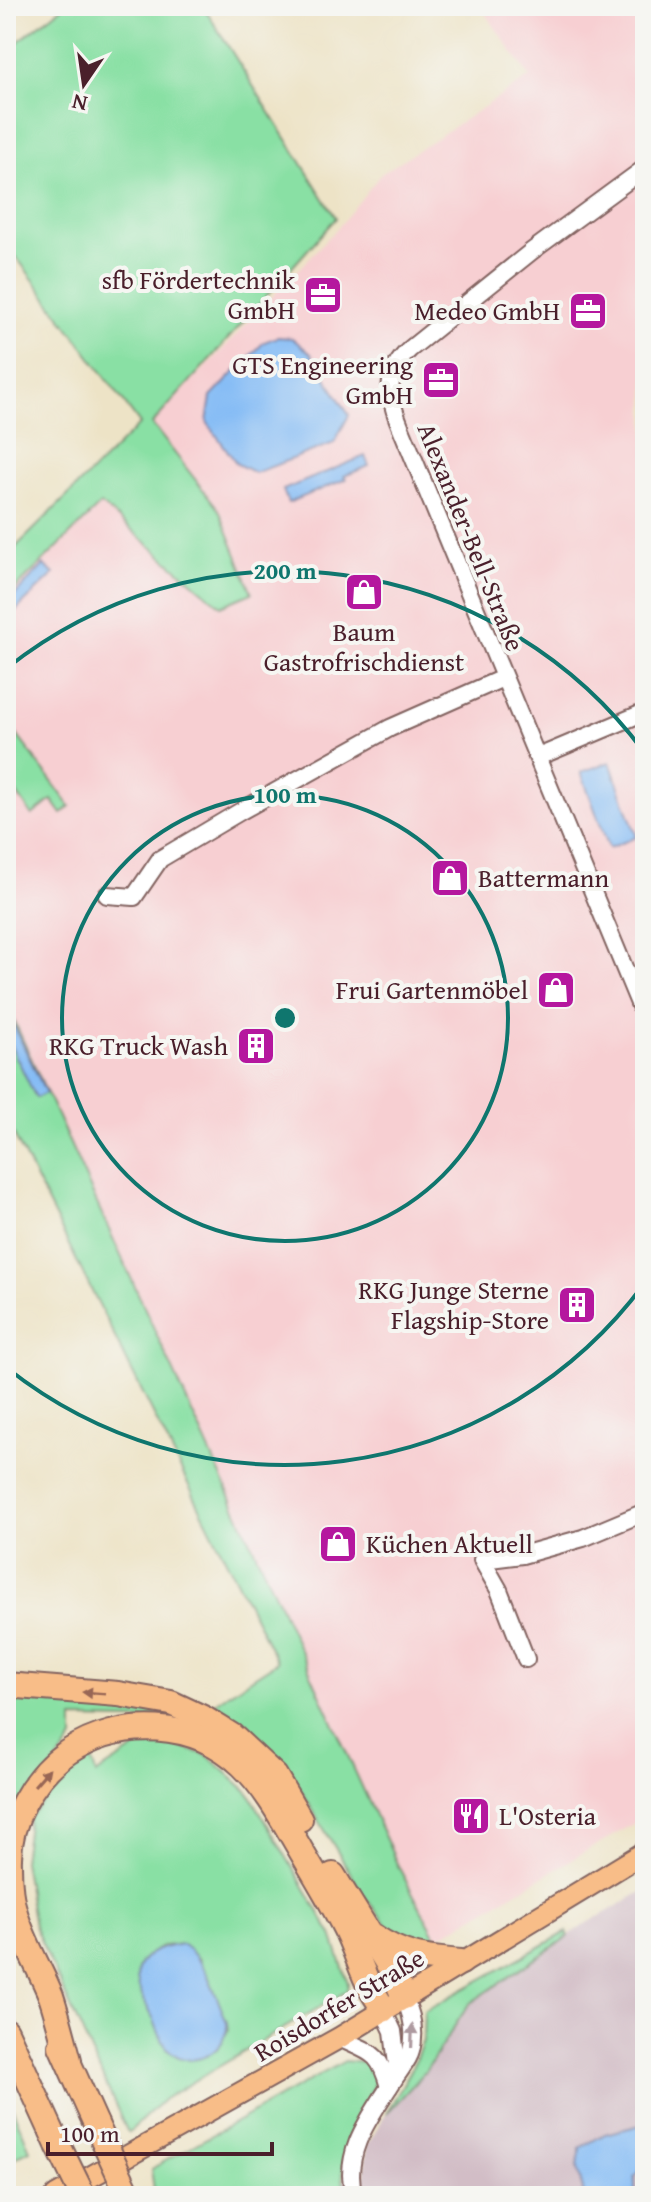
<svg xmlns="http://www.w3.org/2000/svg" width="651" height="2202" viewBox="0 0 651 2202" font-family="'Gentium Book Plus',serif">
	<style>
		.built { fill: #f7cfd2 }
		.industrial { fill: #d2bdc6 }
		.green { fill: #89e0a4; stroke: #6a8068; stroke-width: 2; fill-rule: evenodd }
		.water { fill: #85bcf5; stroke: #686e90; stroke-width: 2 }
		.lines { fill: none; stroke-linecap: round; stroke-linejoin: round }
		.minor-casing { stroke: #836461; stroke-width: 20 }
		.major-casing { stroke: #836461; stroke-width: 24 }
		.highway-casing { stroke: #836461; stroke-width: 28 }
		.minor { stroke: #fff; stroke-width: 16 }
		.major { stroke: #f8bd88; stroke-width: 20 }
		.highway { stroke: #f8bd88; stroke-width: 24 }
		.highway-bridge-casing { stroke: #836461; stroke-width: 28; stroke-linecap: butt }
		.highway-bridge { stroke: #f8bd88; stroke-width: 24 }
		.oneway { fill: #986655 }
		.oneway2 { fill: #ae9aa0 }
		.ring { fill: none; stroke: #0f766e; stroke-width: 4 }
		.labels { text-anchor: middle; stroke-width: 8; stroke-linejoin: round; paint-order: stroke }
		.poi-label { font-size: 26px; fill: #4a1f2b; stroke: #f6f6f2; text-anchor: end }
		.street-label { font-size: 26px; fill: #4a1f2b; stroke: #f6f6f2 }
		.centre { fill: #0f766e; stroke: #f6f6f2; stroke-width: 4 }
		.ring-label { font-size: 24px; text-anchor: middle; font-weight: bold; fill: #0f766e; stroke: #f6f6f2; stroke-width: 8; stroke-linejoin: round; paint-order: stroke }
	</style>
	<rect width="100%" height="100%" fill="#f6f6f2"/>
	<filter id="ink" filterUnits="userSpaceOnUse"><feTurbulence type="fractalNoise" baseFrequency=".0125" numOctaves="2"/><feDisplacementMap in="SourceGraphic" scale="16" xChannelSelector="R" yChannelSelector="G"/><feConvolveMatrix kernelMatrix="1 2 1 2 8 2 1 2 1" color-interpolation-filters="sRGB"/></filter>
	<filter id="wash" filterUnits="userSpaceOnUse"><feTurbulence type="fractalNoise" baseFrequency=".006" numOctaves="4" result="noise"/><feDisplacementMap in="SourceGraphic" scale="32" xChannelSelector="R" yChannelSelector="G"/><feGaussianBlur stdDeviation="1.8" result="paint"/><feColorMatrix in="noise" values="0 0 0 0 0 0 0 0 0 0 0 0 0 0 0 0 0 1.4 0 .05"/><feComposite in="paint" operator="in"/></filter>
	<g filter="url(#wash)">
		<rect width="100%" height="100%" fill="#ede3c6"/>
		<!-- built -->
		<path class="built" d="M 480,6 L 645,6 L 645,1817 L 437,1938 L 399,1868 L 6,1003 L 6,598 L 101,504 L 221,606 L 219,510 L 152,424 L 341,224 L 381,174 L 530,77 Z"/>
		<!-- industrial -->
		<path class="industrial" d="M 645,1890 L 645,2196 L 346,2196 L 342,2179 L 364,2180 L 367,2146 L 386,2114 L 425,2072 L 469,2004 L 586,1924 Z"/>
		<!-- green -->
		<g class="green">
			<path d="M 64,6 L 203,6 L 336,218 L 152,424 L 219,510 L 252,593 L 221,606 L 101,504 L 6,598 L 6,557 L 140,424 L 6,243 L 6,51 Z"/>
			<path d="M 6,720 L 70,806 L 62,814 L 52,800 L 32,815 L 9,782 L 6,783 Z"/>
			<path d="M 6,1003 L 399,1868 L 437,1938 L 399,1940 L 364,1896 L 290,1772 L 244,1726 L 214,1703 L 277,1662 L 6,1119 Z"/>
			<path d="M 6,1695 C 36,1703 67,1701 98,1703 C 128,1705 155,1712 183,1721 L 73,1719 L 73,1739 L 6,1834 Z"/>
			<path d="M 150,1739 L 207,1755 L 249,1793 L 332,1935 L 348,1983 L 347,1991 L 164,2099 L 128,2133 L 34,1926 L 23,1861 L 29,1817 L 89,1751 L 96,1774 ZM 182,1944 L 199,1959 L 227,2023 L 228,2031 C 215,2048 212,2057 191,2059 L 148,1955 L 164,1946 Z"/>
			<path d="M 567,1932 L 569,1936 L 469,2004 L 425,2072 L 386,2114 L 411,2070 L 423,2041 L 424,2011 Z"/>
			<path d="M 345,2061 L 366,2063 L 376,2079 C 363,2123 333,2144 346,2196 L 155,2196 L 151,2169 Z"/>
			<path d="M 6,2093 L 30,2150 L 6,2162 Z"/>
		</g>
		<!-- water -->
		<g class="water">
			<path d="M 277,337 L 292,338 L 311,354 L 349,415 L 334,443 L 255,473 L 237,464 L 207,422 L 211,397 L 264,342 Z"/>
			<path d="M 365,456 L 369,466 L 344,476 L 346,479 L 288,503 L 283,490 Z"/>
			<path d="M 44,565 L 54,574 L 6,620 L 6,604 Z"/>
			<path d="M 610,762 L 637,837 L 609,848 L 581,772 Z"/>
			<path d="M 6,1009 L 46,1093 L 36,1098 L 6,1036 Z"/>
			<path d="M 182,1944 C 207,1960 216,1997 227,2023 C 229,2051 192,2072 170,2051 C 162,2044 157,2028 153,2018 C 148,2008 140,1995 138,1984 C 132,1954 161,1947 182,1944 Z"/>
			<path d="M 645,2124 L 645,2164 L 635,2177 L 635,2196 L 586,2196 L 583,2193 L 578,2168 L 580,2148 L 605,2134 Z"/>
		</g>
	</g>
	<g filter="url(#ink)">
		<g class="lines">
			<!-- minor casing -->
			<g class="minor-casing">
				<g id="minor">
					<path d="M 645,168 L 532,251 L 410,349 C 383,374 388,397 401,428 L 645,1018"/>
					<path d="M 538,757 L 645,712"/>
					<path d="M 107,895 L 134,897 L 160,859 L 241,811 L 390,728 L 503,678"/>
					<path d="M 526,1659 L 499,1590 L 482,1560 L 522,1555 L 583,1538 L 645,1512"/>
					<path d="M 383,2010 L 393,2031 L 398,2073"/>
					<path d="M 339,2038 C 371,2053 379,2051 389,2087"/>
					<path d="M 354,2196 C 341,2151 373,2113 395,2078 C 400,2070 409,2060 411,2051 C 416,2033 412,2014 404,1997"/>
				</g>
			</g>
			<!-- major casing -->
			<g class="major-casing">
				<path id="major" d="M 56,2196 L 339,2038 L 645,1852"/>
			</g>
			<!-- highway casing -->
			<g class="highway-casing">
				<g id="highway">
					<path d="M 6,1685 L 118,1694 L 171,1703 L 203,1718 L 232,1736 L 275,1776 L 300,1819"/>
					<path d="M 333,1875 L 394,1974 L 404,1997"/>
					<path d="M 373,1936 C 404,1957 426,1959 461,1962"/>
					<path d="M 6,2031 L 58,2145"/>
					<path d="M 61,2046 L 96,2124"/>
					<path d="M 69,2060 C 63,2039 58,2017 51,1996 C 40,1968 23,1942 15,1913 C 10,1898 9,1880 9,1865 C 7,1822 33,1776 68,1752 C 121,1717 195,1720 242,1765 C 266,1788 283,1820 300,1849 C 315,1875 331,1901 345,1928 C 355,1947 361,1971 371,1989 C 375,1996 380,2002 383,2010"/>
				</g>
			</g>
			<!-- minor -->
			<use href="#minor" class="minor"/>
			<!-- major -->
			<use href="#major" class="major"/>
			<!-- highway -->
			<use href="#highway" class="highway"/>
			<!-- highway-bridge casing -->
			<g class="highway-bridge-casing">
				<g id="highway-bridge">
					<path d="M 96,2124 L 129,2196"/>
					<path d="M 58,2145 L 83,2196"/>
				</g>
			</g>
			<!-- highway-bridge -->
			<use href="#highway-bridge" class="highway-bridge"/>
		</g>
		<!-- one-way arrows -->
		<defs><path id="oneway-solid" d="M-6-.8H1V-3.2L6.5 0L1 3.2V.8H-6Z" transform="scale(2)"/></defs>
		<g class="oneway">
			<use href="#oneway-solid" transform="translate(94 1693) rotate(-176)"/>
			<use href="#oneway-solid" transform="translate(42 1777) rotate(-49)"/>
		</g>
		<use class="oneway2" href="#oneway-solid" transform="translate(412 2036) rotate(-88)"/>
	</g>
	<!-- distance rings -->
	<g class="ring">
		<circle cx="285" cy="1018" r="223"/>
		<path d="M644 1284A447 447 0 0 1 7 1368M7 668A447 447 0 0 1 644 752"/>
	</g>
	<!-- icons -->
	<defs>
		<g id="office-square" transform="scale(2)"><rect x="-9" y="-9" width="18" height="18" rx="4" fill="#b5179e" stroke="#f6f6f2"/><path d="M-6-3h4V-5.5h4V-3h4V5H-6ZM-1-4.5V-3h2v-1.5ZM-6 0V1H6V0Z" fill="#fff"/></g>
		<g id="shop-square" transform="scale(2)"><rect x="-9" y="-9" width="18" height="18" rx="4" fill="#b5179e" stroke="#f6f6f2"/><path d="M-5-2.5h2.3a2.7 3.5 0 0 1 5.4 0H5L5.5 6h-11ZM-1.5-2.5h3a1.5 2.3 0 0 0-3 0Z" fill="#fff"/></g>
		<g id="building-square" transform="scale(2)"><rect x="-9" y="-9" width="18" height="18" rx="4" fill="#b5179e" stroke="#f6f6f2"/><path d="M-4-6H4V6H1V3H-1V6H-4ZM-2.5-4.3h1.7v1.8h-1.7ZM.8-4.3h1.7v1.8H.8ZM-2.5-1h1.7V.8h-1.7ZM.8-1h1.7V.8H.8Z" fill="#fff"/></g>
		<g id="restaurant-square" transform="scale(2)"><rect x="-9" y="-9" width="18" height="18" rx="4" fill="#b5179e" stroke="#f6f6f2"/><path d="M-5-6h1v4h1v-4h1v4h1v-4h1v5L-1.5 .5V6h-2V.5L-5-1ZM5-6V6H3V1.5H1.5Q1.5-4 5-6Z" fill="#fff"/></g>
	</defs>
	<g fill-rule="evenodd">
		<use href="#office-square" x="323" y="295"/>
		<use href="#office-square" x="588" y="311"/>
		<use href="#office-square" x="441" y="380"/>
		<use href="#shop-square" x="364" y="592"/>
		<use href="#shop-square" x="450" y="878"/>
		<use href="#shop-square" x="556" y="990"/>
		<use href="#building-square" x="256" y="1046"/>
		<use href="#building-square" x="577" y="1305"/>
		<use href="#shop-square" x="338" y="1544"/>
		<use href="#restaurant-square" x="471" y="1816"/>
	</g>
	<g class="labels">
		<!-- poi labels -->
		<g class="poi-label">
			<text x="295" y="289">sfb Fördertechnik<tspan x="295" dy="30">GmbH</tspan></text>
			<text x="560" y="320">Medeo GmbH</text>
			<text x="413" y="374">GTS Engineering<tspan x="413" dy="30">GmbH</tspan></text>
			<text x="364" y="641" text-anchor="middle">Baum<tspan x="364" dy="30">Gastrofrischdienst</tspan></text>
			<text x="478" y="887" text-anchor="start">Battermann</text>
			<text x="528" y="999">Frui Gartenmöbel</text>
			<text x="228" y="1055">RKG Truck Wash</text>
			<text x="549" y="1299">RKG Junge Sterne<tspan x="549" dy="30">Flagship-Store</tspan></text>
			<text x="366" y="1553" text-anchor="start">Küchen Aktuell</text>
			<text x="499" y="1825" text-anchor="start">L'Osteria</text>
		</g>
		<!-- street labels -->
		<g class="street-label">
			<text transform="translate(471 537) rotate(68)" y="9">Alexander-Bell-Straße</text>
			<text transform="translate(339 2005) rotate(-31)" y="9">Roisdorfer Straße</text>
		</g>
	</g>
	<circle cx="285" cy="1018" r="12" class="centre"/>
	<g class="ring-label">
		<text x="285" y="579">200 m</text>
		<text x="285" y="803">100 m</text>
	</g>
	<!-- margin -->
	<rect width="651" height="2202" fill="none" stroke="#f6f6f2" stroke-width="32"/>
	<!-- north arrow -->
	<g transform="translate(84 84) rotate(193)" stroke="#f6f6f2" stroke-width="6" paint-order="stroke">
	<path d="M0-6L14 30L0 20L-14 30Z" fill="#4a1f2b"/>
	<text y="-12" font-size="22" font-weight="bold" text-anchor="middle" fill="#4a1f2b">N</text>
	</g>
	<!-- scale -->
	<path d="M48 2142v12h224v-12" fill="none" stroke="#4a1f2b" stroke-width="4"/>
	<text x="60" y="2142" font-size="24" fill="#4a1f2b" stroke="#f6f6f2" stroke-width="6" paint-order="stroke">100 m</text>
</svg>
